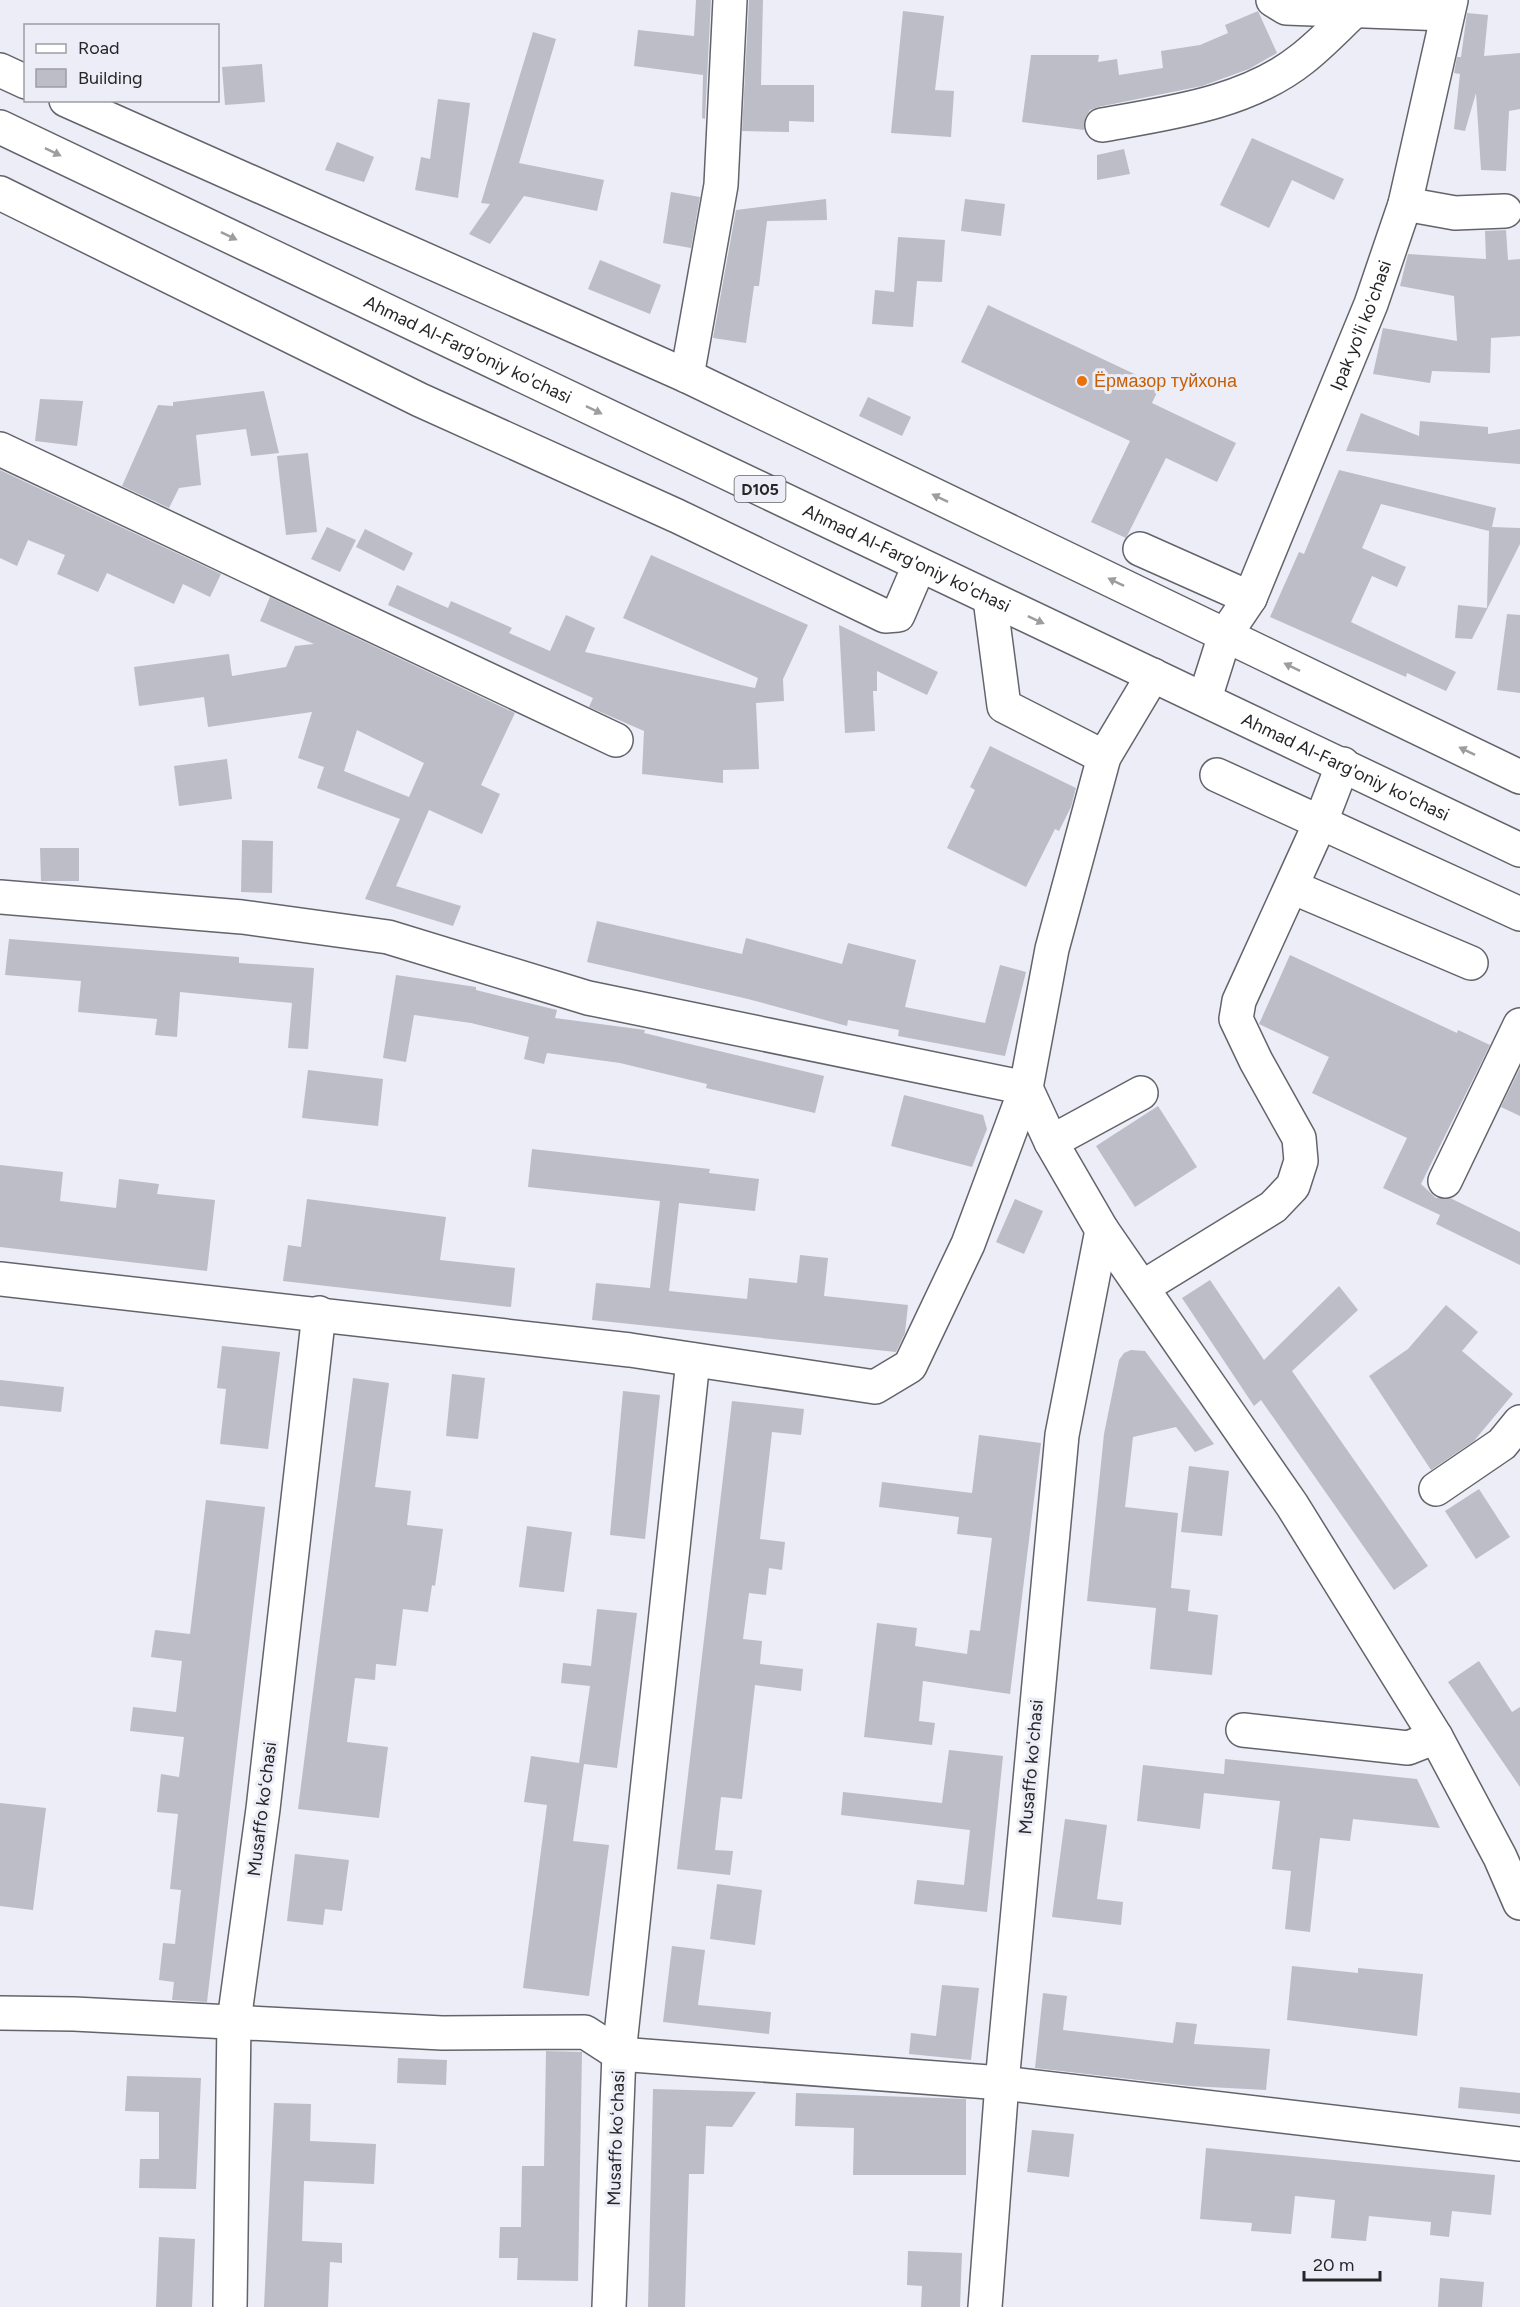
<svg xmlns="http://www.w3.org/2000/svg" width="1520" height="2307" viewBox="0 0 1520 2307" font-family="Figtree,sans-serif">
	<style>
		.building { fill: #bcbdc6; fill-rule: evenodd }
		.lines { fill: none; stroke-linecap: round; stroke-linejoin: round }
		.minor-casing { stroke: #63646b; stroke-width: 36 }
		.major-casing { stroke: #63646b; stroke-width: 36 }
		.highway-casing { stroke: #63646b; stroke-width: 36 }
		.minor { stroke: #fff; stroke-width: 33 }
		.major { stroke: #fff; stroke-width: 33 }
		.highway { stroke: #fff; stroke-width: 33 }
		.oneway { fill: #9d9d9f }
		.food-dot { fill: #e8710a; stroke: #ecedf6; stroke-width: 2 }
		.labels { text-anchor: middle; stroke-width: 6; stroke-linejoin: round; paint-order: stroke }
		.shield { fill: #ecedf6; stroke: #616266; stroke-width: 1.5 }
		.shield-label { font-size: 16px; font-weight: bold; fill: #262629 }
		.street-label { font-size: 18px; fill: #262629; stroke: #ecedf6 }
		.food-label { font-size: 18px; fill: #c56008; stroke: #ecedf6; text-anchor: start }
	</style>
	<rect width="100%" height="100%" fill="#ecedf6"/>
	<!-- building -->
	<g class="building">
		<path d="M 696,0 L 711,0 L 705,119 L 702,118 L 703,75 L 634,66 L 638,30 L 694,36 Z"/>
		<path d="M 749,0 L 763,0 L 761,85 L 814,85 L 814,122 L 789,121 L 789,132 L 742,131 Z"/>
		<path d="M 903,11 L 944,16 L 935,90 L 954,91 L 951,137 L 891,133 Z"/>
		<path d="M 1258,11 L 1277,53 L 1249,69 L 1202,86 L 1098,107 L 1090,110 L 1085,118 L 1084,130 L 1022,122 L 1031,55 L 1099,55 L 1098,62 L 1117,59 L 1119,75 L 1163,68 L 1161,51 L 1200,45 L 1228,33 L 1225,25 Z"/>
		<path d="M 1467,13 L 1488,15 L 1484,56 L 1520,53 L 1520,109 L 1509,111 L 1506,171 L 1481,170 L 1476,93 L 1465,131 L 1454,129 L 1460,74 L 1454,73 L 1457,57 L 1461,57 Z"/>
		<path d="M 533,32 L 556,39 L 519,163 L 604,180 L 597,211 L 524,196 L 490,244 L 469,234 L 490,204 L 481,203 Z"/>
		<path d="M 262,64 L 265,102 L 225,105 L 222,67 Z"/>
		<path d="M 438,99 L 470,103 L 458,198 L 415,190 L 421,157 L 430,159 Z"/>
		<path d="M 1252,138 L 1344,179 L 1334,200 L 1292,180 L 1269,228 L 1220,205 Z"/>
		<path d="M 337,142 L 374,157 L 364,182 L 325,170 Z"/>
		<path d="M 1124,149 L 1130,174 L 1097,180 L 1097,155 Z"/>
		<path d="M 671,192 L 700,197 L 691,248 L 663,243 Z"/>
		<path d="M 826,199 L 827,220 L 767,221 L 759,286 L 754,286 L 746,343 L 713,338 L 736,210 Z"/>
		<path d="M 965,199 L 1005,204 L 1001,236 L 961,231 Z"/>
		<path d="M 1506,230 L 1508,260 L 1520,259 L 1520,336 L 1491,338 L 1490,373 L 1432,371 L 1430,383 L 1373,374 L 1383,328 L 1457,341 L 1454,296 L 1400,286 L 1408,254 L 1486,259 L 1485,231 Z"/>
		<path d="M 898,237 L 945,240 L 942,282 L 917,281 L 913,327 L 872,324 L 875,290 L 894,292 Z"/>
		<path d="M 600,260 L 661,285 L 650,314 L 588,289 Z"/>
		<path d="M 988,305 L 1160,386 L 1152,403 L 1236,443 L 1217,482 L 1166,458 L 1126,538 L 1091,522 L 1130,441 L 961,362 Z"/>
		<path d="M 264,391 L 279,453 L 251,456 L 246,429 L 196,435 L 201,485 L 179,488 L 169,508 L 122,486 L 158,405 L 173,406 L 173,402 Z"/>
		<path d="M 868,397 L 911,417 L 902,436 L 859,416 Z"/>
		<path d="M 40,399 L 83,401 L 77,446 L 35,441 Z"/>
		<path d="M 1361,413 L 1419,436 L 1420,421 L 1488,427 L 1488,434 L 1520,429 L 1520,464 L 1346,451 Z"/>
		<path d="M 308,453 L 317,532 L 286,535 L 277,456 Z"/>
		<path d="M 0,470 L 221,574 L 210,597 L 183,584 L 174,604 L 107,573 L 98,592 L 57,574 L 65,555 L 28,540 L 17,566 L 0,558 Z"/>
		<path d="M 1339,470 L 1496,508 L 1492,527 L 1520,528 L 1520,544 L 1472,639 L 1455,638 L 1458,605 L 1487,608 L 1489,531 L 1381,504 L 1362,548 L 1406,567 L 1397,587 L 1372,576 L 1351,622 L 1456,672 L 1446,691 L 1407,673 L 1406,677 L 1270,617 L 1299,552 L 1304,554 Z"/>
		<path d="M 327,527 L 356,540 L 340,572 L 311,559 Z"/>
		<path d="M 365,529 L 413,553 L 404,571 L 356,547 Z"/>
		<path d="M 651,555 L 808,625 L 783,679 L 784,701 L 756,703 L 759,769 L 723,770 L 723,783 L 642,774 L 644,731 L 589,707 L 593,698 L 388,605 L 397,585 L 448,608 L 451,601 L 512,628 L 509,633 L 550,651 L 566,615 L 595,628 L 585,652 L 755,688 L 758,678 L 623,618 Z"/>
		<path d="M 270,597 L 515,713 L 481,785 L 500,794 L 482,834 L 429,810 L 396,886 L 461,906 L 453,926 L 365,899 L 400,819 L 317,788 L 324,767 L 298,758 L 312,712 L 208,727 L 204,697 L 139,706 L 134,667 L 229,654 L 232,676 L 286,667 L 295,646 L 314,644 L 260,621 ZM 357,730 L 424,763 L 409,797 L 344,771 Z"/>
		<path d="M 1507,614 L 1520,615 L 1520,693 L 1497,690 Z"/>
		<path d="M 839,625 L 938,672 L 927,695 L 877,671 L 877,691 L 873,691 L 875,731 L 845,733 Z"/>
		<path d="M 990,746 L 1076,788 L 1071,807 L 1059,831 L 1055,829 L 1026,887 L 947,848 L 975,790 L 970,787 Z"/>
		<path d="M 227,759 L 232,799 L 179,806 L 174,766 Z"/>
		<path d="M 242,840 L 273,841 L 272,893 L 241,892 Z"/>
		<path d="M 40,848 L 79,848 L 79,881 L 41,881 Z"/>
		<path d="M 597,921 L 742,954 L 746,938 L 842,964 L 848,943 L 916,960 L 905,1007 L 985,1023 L 1000,965 L 1026,972 L 1005,1056 L 898,1036 L 899,1030 L 848,1020 L 847,1026 L 748,999 L 587,962 Z"/>
		<path d="M 9,939 L 239,957 L 239,963 L 314,968 L 308,1049 L 288,1048 L 292,1003 L 180,992 L 177,1037 L 155,1035 L 157,1019 L 78,1012 L 81,981 L 5,975 Z"/>
		<path d="M 1290,955 L 1457,1033 L 1458,1030 L 1490,1045 L 1421,1184 L 1436,1198 L 1450,1198 L 1520,1232 L 1520,1265 L 1436,1224 L 1440,1215 L 1383,1188 L 1407,1138 L 1312,1093 L 1329,1057 L 1259,1024 Z"/>
		<path d="M 396,975 L 476,987 L 476,990 L 557,1010 L 555,1018 L 645,1030 L 644,1033 L 824,1076 L 815,1113 L 706,1088 L 707,1084 L 620,1063 L 547,1053 L 544,1064 L 524,1059 L 529,1037 L 471,1023 L 414,1015 L 406,1062 L 383,1058 Z"/>
		<path d="M 1520,1068 L 1520,1116 L 1501,1107 Z"/>
		<path d="M 308,1070 L 383,1079 L 378,1126 L 302,1118 Z"/>
		<path d="M 904,1095 L 983,1115 L 987,1129 L 972,1167 L 891,1146 Z"/>
		<path d="M 1158,1106 L 1197,1167 L 1135,1207 L 1096,1146 Z"/>
		<path d="M 532,1149 L 710,1169 L 709,1173 L 759,1179 L 755,1211 L 679,1203 L 669,1291 L 747,1299 L 749,1278 L 797,1283 L 800,1255 L 828,1258 L 824,1296 L 908,1305 L 905,1333 L 896,1352 L 592,1320 L 596,1283 L 650,1288 L 660,1201 L 528,1187 Z"/>
		<path d="M 0,1165 L 63,1172 L 60,1201 L 116,1208 L 119,1179 L 159,1184 L 157,1194 L 215,1200 L 207,1271 L 0,1247 Z"/>
		<path d="M 307,1199 L 446,1217 L 440,1260 L 515,1268 L 511,1307 L 283,1281 L 288,1245 L 301,1247 Z"/>
		<path d="M 1015,1199 L 1043,1211 L 1024,1254 L 996,1242 Z"/>
		<path d="M 1210,1280 L 1264,1360 L 1339,1286 L 1358,1310 L 1292,1371 L 1428,1566 L 1394,1590 L 1261,1400 L 1254,1406 L 1182,1298 Z"/>
		<path d="M 1446,1305 L 1478,1332 L 1462,1351 L 1513,1394 L 1474,1441 L 1431,1470 L 1369,1376 L 1408,1349 Z"/>
		<path d="M 222,1346 L 280,1352 L 268,1449 L 220,1444 L 226,1389 L 217,1388 Z"/>
		<path d="M 1131,1350 L 1145,1351 L 1214,1444 L 1195,1452 L 1176,1427 L 1133,1437 L 1125,1507 L 1178,1513 L 1171,1588 L 1190,1590 L 1188,1611 L 1218,1615 L 1212,1675 L 1150,1669 L 1156,1608 L 1087,1601 L 1104,1434 L 1119,1360 L 1124,1353 Z"/>
		<path d="M 452,1374 L 485,1378 L 478,1439 L 446,1436 Z"/>
		<path d="M 353,1378 L 389,1383 L 375,1487 L 411,1491 L 407,1525 L 443,1529 L 435,1586 L 432,1585 L 428,1612 L 403,1609 L 396,1666 L 376,1664 L 375,1680 L 355,1678 L 347,1742 L 388,1747 L 379,1818 L 298,1809 Z"/>
		<path d="M 0,1380 L 64,1387 L 61,1412 L 0,1406 Z"/>
		<path d="M 623,1391 L 660,1395 L 645,1539 L 610,1535 Z"/>
		<path d="M 732,1401 L 804,1409 L 801,1435 L 772,1432 L 760,1539 L 785,1542 L 782,1570 L 769,1568 L 766,1595 L 749,1593 L 743,1639 L 762,1641 L 760,1664 L 803,1669 L 801,1691 L 755,1685 L 742,1799 L 721,1797 L 715,1850 L 733,1851 L 730,1875 L 677,1869 Z"/>
		<path d="M 979,1435 L 1041,1443 L 1010,1694 L 923,1681 L 919,1721 L 935,1723 L 932,1745 L 864,1737 L 877,1623 L 917,1628 L 915,1646 L 967,1654 L 970,1630 L 980,1631 L 992,1538 L 957,1534 L 959,1517 L 879,1507 L 882,1482 L 972,1493 Z"/>
		<path d="M 1189,1466 L 1229,1471 L 1222,1536 L 1181,1532 Z"/>
		<path d="M 1479,1489 L 1510,1537 L 1476,1559 L 1445,1511 Z"/>
		<path d="M 206,1500 L 265,1507 L 207,2002 L 172,2000 L 174,1982 L 159,1980 L 163,1943 L 175,1944 L 181,1890 L 170,1889 L 178,1814 L 157,1812 L 161,1774 L 179,1777 L 184,1737 L 130,1731 L 133,1707 L 176,1712 L 182,1661 L 151,1657 L 155,1630 L 190,1634 Z"/>
		<path d="M 527,1526 L 572,1532 L 564,1592 L 519,1587 Z"/>
		<path d="M 597,1609 L 637,1613 L 617,1768 L 584,1764 L 573,1841 L 609,1845 L 589,1996 L 523,1988 L 547,1805 L 524,1802 L 531,1756 L 579,1763 L 590,1686 L 561,1683 L 563,1663 L 591,1666 Z"/>
		<path d="M 1479,1661 L 1512,1712 L 1520,1707 L 1520,1787 L 1448,1682 Z"/>
		<path d="M 949,1750 L 1003,1756 L 987,1912 L 914,1904 L 917,1880 L 964,1885 L 970,1830 L 841,1815 L 843,1792 L 942,1803 Z"/>
		<path d="M 1225,1759 L 1417,1779 L 1440,1828 L 1353,1819 L 1350,1841 L 1320,1838 L 1310,1932 L 1285,1929 L 1291,1871 L 1272,1869 L 1280,1801 L 1204,1793 L 1200,1829 L 1137,1821 L 1143,1765 L 1224,1774 Z"/>
		<path d="M 0,1803 L 46,1808 L 33,1910 L 0,1906 Z"/>
		<path d="M 1065,1819 L 1107,1825 L 1097,1899 L 1123,1902 L 1121,1925 L 1052,1917 Z"/>
		<path d="M 295,1854 L 349,1860 L 342,1911 L 325,1909 L 323,1925 L 287,1921 Z"/>
		<path d="M 717,1884 L 762,1890 L 755,1945 L 710,1939 Z"/>
		<path d="M 672,1946 L 705,1950 L 698,2005 L 771,2012 L 769,2034 L 663,2022 Z"/>
		<path d="M 1292,1966 L 1358,1973 L 1358,1968 L 1423,1974 L 1417,2036 L 1287,2020 Z"/>
		<path d="M 942,1985 L 979,1988 L 971,2060 L 909,2054 L 911,2033 L 936,2036 Z"/>
		<path d="M 1043,1993 L 1067,1996 L 1063,2030 L 1173,2043 L 1176,2022 L 1197,2024 L 1194,2044 L 1270,2049 L 1266,2090 L 1190,2086 L 1035,2068 Z"/>
		<path d="M 546,2051 L 582,2052 L 578,2281 L 517,2280 L 518,2258 L 499,2258 L 500,2227 L 521,2227 L 522,2166 L 544,2166 Z"/>
		<path d="M 398,2058 L 447,2060 L 446,2085 L 397,2083 Z"/>
		<path d="M 127,2076 L 201,2078 L 196,2189 L 139,2188 L 140,2159 L 159,2159 L 159,2112 L 125,2111 Z"/>
		<path d="M 1460,2087 L 1520,2093 L 1520,2114 L 1458,2108 Z"/>
		<path d="M 653,2089 L 756,2092 L 732,2127 L 706,2126 L 704,2174 L 689,2174 L 685,2307 L 648,2307 Z"/>
		<path d="M 796,2093 L 966,2099 L 966,2175 L 853,2175 L 854,2128 L 795,2126 Z"/>
		<path d="M 274,2103 L 311,2104 L 310,2141 L 376,2144 L 374,2184 L 304,2181 L 302,2241 L 342,2243 L 342,2263 L 330,2262 L 328,2307 L 264,2307 Z"/>
		<path d="M 1032,2130 L 1074,2134 L 1069,2177 L 1027,2172 Z"/>
		<path d="M 1206,2148 L 1495,2175 L 1491,2215 L 1452,2211 L 1449,2237 L 1430,2235 L 1431,2222 L 1369,2216 L 1366,2241 L 1331,2238 L 1335,2200 L 1295,2196 L 1291,2234 L 1251,2231 L 1252,2223 L 1200,2219 Z"/>
		<path d="M 159,2237 L 195,2239 L 192,2307 L 156,2307 Z"/>
		<path d="M 908,2251 L 962,2253 L 960,2307 L 921,2307 L 922,2286 L 907,2285 Z"/>
		<path d="M 1440,2278 L 1484,2282 L 1482,2307 L 1438,2307 Z"/>
	</g>
	<g class="lines">
		<!-- minor casing -->
		<g class="minor-casing">
			<g id="minor">
				<path d="M 1273,0 L 1286,8 L 1446,14"/>
				<path d="M 1102,125 C 1169,113 1247,103 1302,59 C 1320,45 1336,28 1353,12"/>
				<path d="M 0,193 L 420,400 L 677,516 L 885,616 L 898,615 L 919,566"/>
				<path d="M 1405,204 L 1455,213 L 1505,211"/>
				<path d="M 687,376 L 721,185 L 730,0"/>
				<path d="M 0,449 L 616,740"/>
				<path d="M 1140,549 L 1250,598"/>
				<path d="M 990,599 L 1004,706 L 1104,757"/>
				<path d="M 1153,675 L 1104,757 L 1052,949 L 1026,1088 L 1051,1142 L 1102,1230 L 1292,1505 L 1436,1737 L 1500,1857 L 1520,1903"/>
				<path d="M 1217,775 L 1520,914"/>
				<path d="M 1292,887 L 1471,963"/>
				<path d="M 0,897 L 242,917 L 388,937 L 588,998 L 1026,1088 L 968,1244 L 910,1366 L 875,1387 L 630,1350 L 0,1279"/>
				<path d="M 1051,1142 L 1141,1093"/>
				<path d="M 1445,1181 L 1520,1025"/>
				<path d="M 1143,1287 L 1273,1207 L 1293,1186 L 1301,1161 L 1299,1138 L 1256,1061 L 1236,1019 L 1239,1001 L 1321,821 L 1343,764"/>
				<path d="M 1436,1489 L 1502,1444 L 1520,1422"/>
				<path d="M 1243,1730 L 1408,1748 L 1436,1737"/>
				<path d="M 0,2013 L 74,2014 L 442,2033 L 585,2032 L 619,2054 L 1002,2083 L 1520,2144"/>
				<path d="M 230,2307 L 234,2021 L 263,1809 L 319,1313"/>
				<path d="M 609,2307 L 619,2054 L 693,1360"/>
				<path d="M 985,2307 L 1002,2083 L 1062,1435 L 1102,1230"/>
			</g>
		</g>
		<!-- major casing -->
		<g class="major-casing">
			<g id="major">
				<path id="s1" d="M 1225,635 L 1250,598 L 1371,304 L 1405,204 L 1451,0"/>
			</g>
		</g>
		<!-- highway casing -->
		<g class="highway-casing">
			<g id="highway">
				<path d="M 0,70 L 26,82"/>
				<path d="M 66,100 L 687,376 L 1520,777"/>
				<path id="s2" d="M 0,127 L 1520,850"/>
				<path d="M 1205,698 L 1225,635"/>
			</g>
		</g>
		<!-- minor -->
		<use href="#minor" class="minor"/>
		<!-- major -->
		<use href="#major" class="major"/>
		<!-- highway -->
		<use href="#highway" class="highway"/>
	</g>
	<!-- one-way arrows -->
	<defs><path id="oneway-solid" d="M-6-.8H1V-3.2L6.5 0L1 3.2V.8H-6Z" transform="scale(1.5)"/></defs>
	<g class="oneway">
		<use href="#oneway-solid" transform="translate(53 152) rotate(26)"/>
		<use href="#oneway-solid" transform="translate(229 236) rotate(26)"/>
		<use href="#oneway-solid" transform="translate(594 410) rotate(26)"/>
		<use href="#oneway-solid" transform="translate(940 498) rotate(-154)"/>
		<use href="#oneway-solid" transform="translate(1116 582) rotate(-154)"/>
		<use href="#oneway-solid" transform="translate(1036 620) rotate(25)"/>
		<use href="#oneway-solid" transform="translate(1292 667) rotate(-154)"/>
		<use href="#oneway-solid" transform="translate(1467 751) rotate(-154)"/>
	</g>
	<!-- markers -->
	<circle class="food-dot" cx="1082" cy="381" r="6"/>
	<g class="labels">
		<!-- shield labels -->
		<rect class="shield" x="734.5" y="476" width="51" height="26" rx="4.5"/>
		<g class="shield-label">
			<text x="760" y="495">D105</text>
		</g>
		<!-- street labels -->
		<g class="street-label">
			<text dy="6" stroke="none"><textPath href="#s1" startOffset="339">Ipak yo'li ko'chasi</textPath></text>
			<text dy="6" stroke="none"><textPath href="#s2" startOffset="518">Ahmad Al-Farg'oniy ko'chasi</textPath></text>
			<text dy="6" stroke="none"><textPath href="#s2" startOffset="1004">Ahmad Al-Farg'oniy ko'chasi</textPath></text>
			<text dy="6" stroke="none"><textPath href="#s2" startOffset="1490">Ahmad Al-Farg'oniy ko'chasi</textPath></text>
			<text transform="translate(1031 1767) rotate(-85)" y="6">Musaffo koʻchasi</text>
			<text transform="translate(262 1809) rotate(-83)" y="6">Musaffo koʻchasi</text>
			<text transform="translate(616 2138) rotate(-88)" y="6">Musaffo koʻchasi</text>
		</g>
		<!-- food labels -->
		<g class="food-label">
			<text x="1094" y="387">Ёрмазор туйхона</text>
		</g>
	</g>
	<!-- legend -->
	<rect x="24" y="24" width="195" height="78" fill="#ecedf6" stroke="#9d9da4" stroke-width="1.5"/>
	<rect x="36" y="44" width="30" height="9" fill="#ffffff" stroke="#9d9da4" stroke-width="1.5"/>
	<text x="78" y="54" font-size="18" fill="#262629">Road</text>
	<rect x="36" y="69" width="30" height="18" fill="#bcbdc6" stroke="#9d9da4" stroke-width="1.5"/>
	<text x="78" y="84" font-size="18" fill="#262629">Building</text>
	<!-- scale -->
	<path d="M1304 2271v9h76v-9" fill="none" stroke="#262629" stroke-width="3"/>
	<text x="1313" y="2271" font-size="18" fill="#262629" stroke="#ecedf6" stroke-width="4.5" paint-order="stroke">20 m</text>
</svg>
